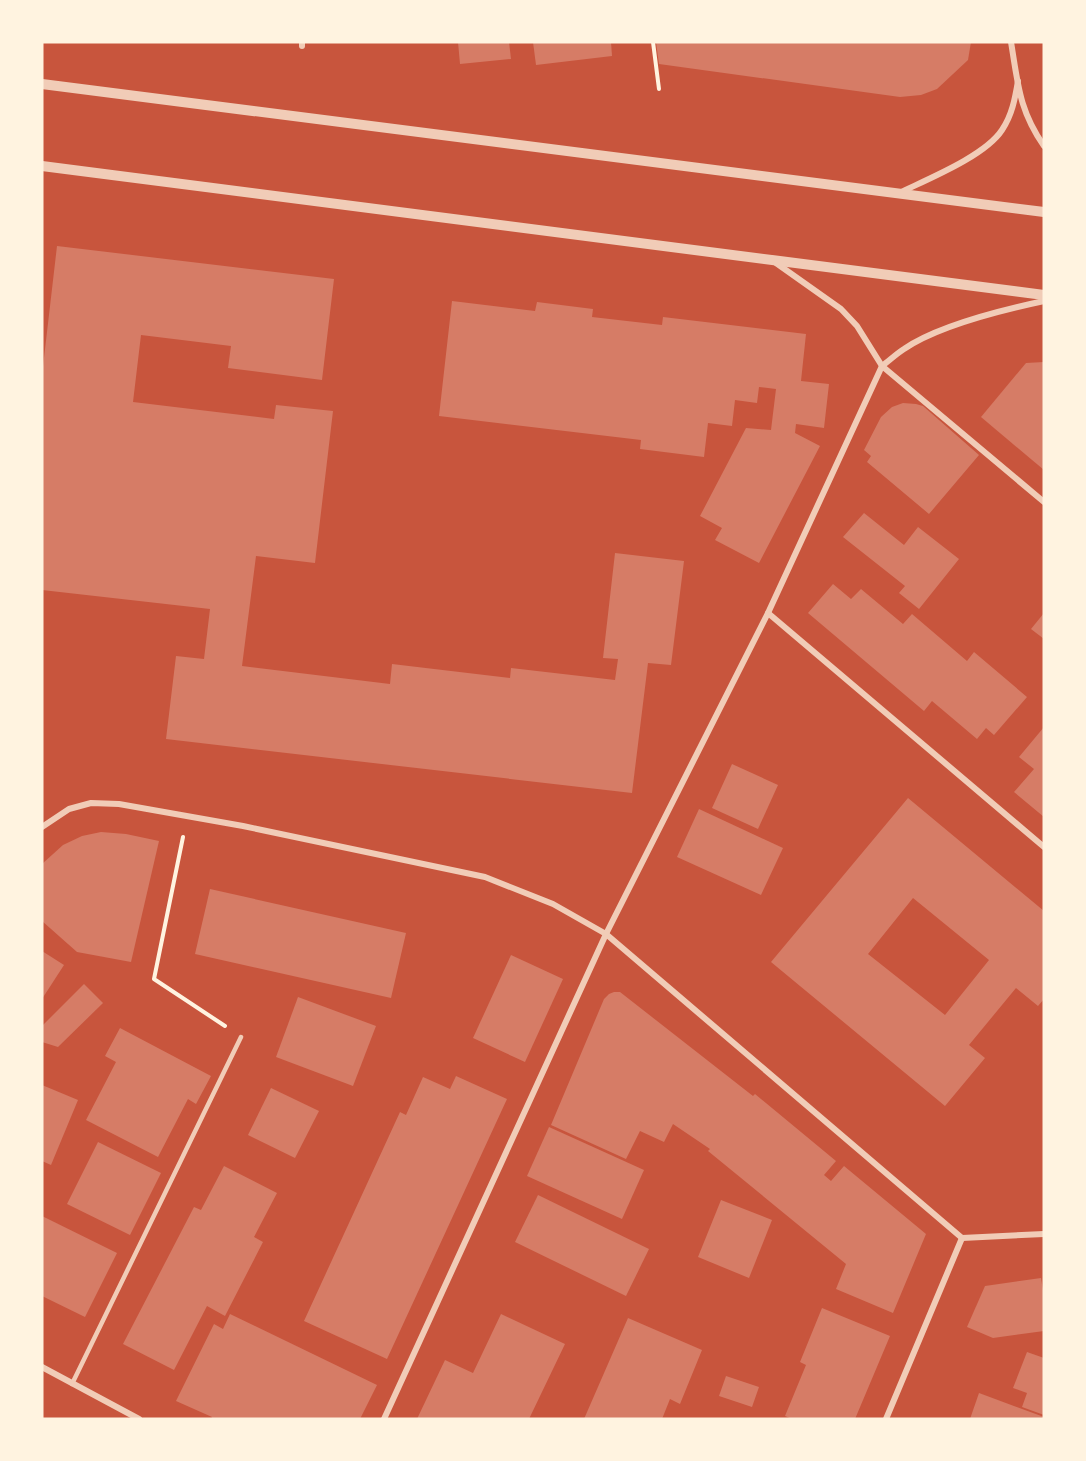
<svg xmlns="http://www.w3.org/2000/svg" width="1086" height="1461" viewBox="0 0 1086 1461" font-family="'Fira Sans Condensed',sans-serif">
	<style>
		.building { fill: #d67c66; fill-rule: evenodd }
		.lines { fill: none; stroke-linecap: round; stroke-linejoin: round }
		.path { stroke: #fff3e0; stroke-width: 4 }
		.service { stroke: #f1ccb7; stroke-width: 4.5 }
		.minor { stroke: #f1ccb7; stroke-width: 6 }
		.tertiary { stroke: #f1ccb7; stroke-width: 10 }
	</style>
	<rect width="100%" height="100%" fill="#c8553d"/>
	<!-- building -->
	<g class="building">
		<path d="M 458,42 L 509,42 L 511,59 L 460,64 Z"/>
		<path d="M 533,42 L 611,42 L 612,56 L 536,65 Z"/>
		<path d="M 656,42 L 971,42 L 968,60 L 937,89 L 921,95 L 900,97 L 659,64 Z"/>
		<path d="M 57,246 L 334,279 L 322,380 L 228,368 L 231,346 L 141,335 L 133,402 L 274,419 L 276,405 L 333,411 L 315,563 L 256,556 L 242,666 L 390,684 L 392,664 L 510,678 L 511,668 L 615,680 L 618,659 L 603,658 L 615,553 L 684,561 L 671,665 L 648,663 L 632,793 L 166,739 L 176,656 L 204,659 L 210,609 L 42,590 L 42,375 Z"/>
		<path d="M 452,301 L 535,311 L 537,302 L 593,309 L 592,317 L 662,325 L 663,317 L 806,334 L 801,381 L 829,384 L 824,428 L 796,424 L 795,433 L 820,446 L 759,563 L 715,540 L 722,528 L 700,516 L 746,428 L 771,430 L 776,389 L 759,387 L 757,403 L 735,400 L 732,426 L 708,423 L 704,457 L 640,449 L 641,440 L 439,416 Z"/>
		<path d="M 1044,362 L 1044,470 L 981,417 L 1026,363 Z"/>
		<path d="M 903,403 L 916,404 L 923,406 L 979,455 L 929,514 L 867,462 L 871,456 L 864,450 L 881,417 L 892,407 Z"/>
		<path d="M 864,513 L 904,545 L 918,527 L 959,559 L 919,609 L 899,593 L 905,586 L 843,537 Z"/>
		<path d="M 833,584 L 851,599 L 861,589 L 903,624 L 912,614 L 967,661 L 974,652 L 1027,697 L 994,735 L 986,728 L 977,739 L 932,701 L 924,711 L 808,613 Z"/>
		<path d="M 1044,613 L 1044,639 L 1031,629 Z"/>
		<path d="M 1044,727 L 1044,817 L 1014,792 L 1034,769 L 1019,757 Z"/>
		<path d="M 732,764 L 778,785 L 758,829 L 712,808 Z"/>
		<path d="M 908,798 L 1044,911 L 1044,999 L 1038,1006 L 1016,988 L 969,1045 L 985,1058 L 945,1106 L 771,962 ZM 913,898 L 989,960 L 945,1015 L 868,954 Z"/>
		<path d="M 699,809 L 783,848 L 761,895 L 677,857 Z"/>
		<path d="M 101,832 L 126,834 L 159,841 L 131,962 L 77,952 L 42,921 L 42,864 L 63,845 L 82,836 Z"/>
		<path d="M 210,889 L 406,933 L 391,998 L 195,954 Z"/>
		<path d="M 42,951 L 64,965 L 42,999 Z"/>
		<path d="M 511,955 L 563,979 L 525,1062 L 473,1038 Z"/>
		<path d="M 84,984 L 103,1003 L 58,1047 L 42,1042 L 42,1026 Z"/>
		<path d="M 614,992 L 620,992 L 753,1096 L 755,1094 L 836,1161 L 824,1175 L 831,1181 L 844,1166 L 926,1234 L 893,1313 L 836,1289 L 846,1264 L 708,1151 L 710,1149 L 673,1124 L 664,1142 L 640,1131 L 626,1159 L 551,1125 L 604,999 L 609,994 Z"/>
		<path d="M 298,997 L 376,1026 L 353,1086 L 276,1057 Z"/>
		<path d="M 120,1028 L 211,1076 L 196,1104 L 188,1099 L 158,1157 L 86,1120 L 116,1062 L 105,1056 Z"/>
		<path d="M 456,1076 L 507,1099 L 387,1359 L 304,1321 L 400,1112 L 406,1115 L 423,1077 L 450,1089 Z"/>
		<path d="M 42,1085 L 78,1100 L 51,1165 L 42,1161 Z"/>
		<path d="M 271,1088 L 319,1111 L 295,1158 L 248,1135 Z"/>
		<path d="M 549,1127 L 644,1170 L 622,1219 L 527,1176 Z"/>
		<path d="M 98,1142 L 161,1173 L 130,1235 L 67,1204 Z"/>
		<path d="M 224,1166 L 277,1193 L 254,1237 L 263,1242 L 225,1316 L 207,1306 L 174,1370 L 123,1344 L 194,1207 L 201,1210 Z"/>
		<path d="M 538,1195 L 649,1249 L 626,1296 L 515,1242 Z"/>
		<path d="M 721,1200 L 772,1220 L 749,1278 L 698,1257 Z"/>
		<path d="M 42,1216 L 117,1253 L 85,1317 L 42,1296 Z"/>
		<path d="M 1041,1278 L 1044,1296 L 1044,1331 L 993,1338 L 967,1327 L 985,1286 Z"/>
		<path d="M 822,1308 L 890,1336 L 855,1419 L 792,1419 L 785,1416 L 806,1365 L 800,1362 Z"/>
		<path d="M 230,1314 L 377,1385 L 360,1419 L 211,1419 L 212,1417 L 176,1401 L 214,1324 L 223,1329 Z"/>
		<path d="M 501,1314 L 565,1344 L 529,1419 L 417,1419 L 445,1360 L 473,1373 Z"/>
		<path d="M 628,1318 L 702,1350 L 680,1404 L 670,1399 L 662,1419 L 584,1419 Z"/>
		<path d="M 1027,1352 L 1044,1358 L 1044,1415 L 1022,1407 L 1027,1393 L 1013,1388 Z"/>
		<path d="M 726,1376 L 759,1387 L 752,1407 L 719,1396 Z"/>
		<path d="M 979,1393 L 1044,1417 L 1044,1419 L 970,1419 Z"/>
	</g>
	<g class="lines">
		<!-- path -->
		<g class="path">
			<path d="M 653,42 L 659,89"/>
			<path d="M 183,837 L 154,979 L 225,1026"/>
		</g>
		<!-- service -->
		<path class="service" d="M 72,1384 L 241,1037"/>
		<!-- minor -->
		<g class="minor">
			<path d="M 302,42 L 302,46"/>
			<path d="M 1011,42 C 1018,84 1019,110 1044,146"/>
			<path d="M 899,193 C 928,179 985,156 1002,130 C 1012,115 1015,99 1018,81"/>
			<path d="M 776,263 L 841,309 L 857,326 L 882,366 L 1044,502"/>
			<path d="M 768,613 L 1044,847"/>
			<path d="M 42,827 L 69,809 L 91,803 L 119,804 L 243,826 L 485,877 L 553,904 L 606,934 L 962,1238"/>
			<path d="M 962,1238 L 1044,1234"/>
			<path d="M 42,1367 L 139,1419"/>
			<path d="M 384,1419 L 606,934 L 768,613 L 882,366 C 889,361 896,354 904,349 C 939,325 1002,310 1044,301"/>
			<path d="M 886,1419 L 962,1238"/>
		</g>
		<!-- tertiary -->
		<g class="tertiary">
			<path d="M 42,84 L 1044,212"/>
			<path d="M 42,166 L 1044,295"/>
		</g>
	</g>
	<!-- border -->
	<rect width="1086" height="1461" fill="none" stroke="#fff3e0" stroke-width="87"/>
</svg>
